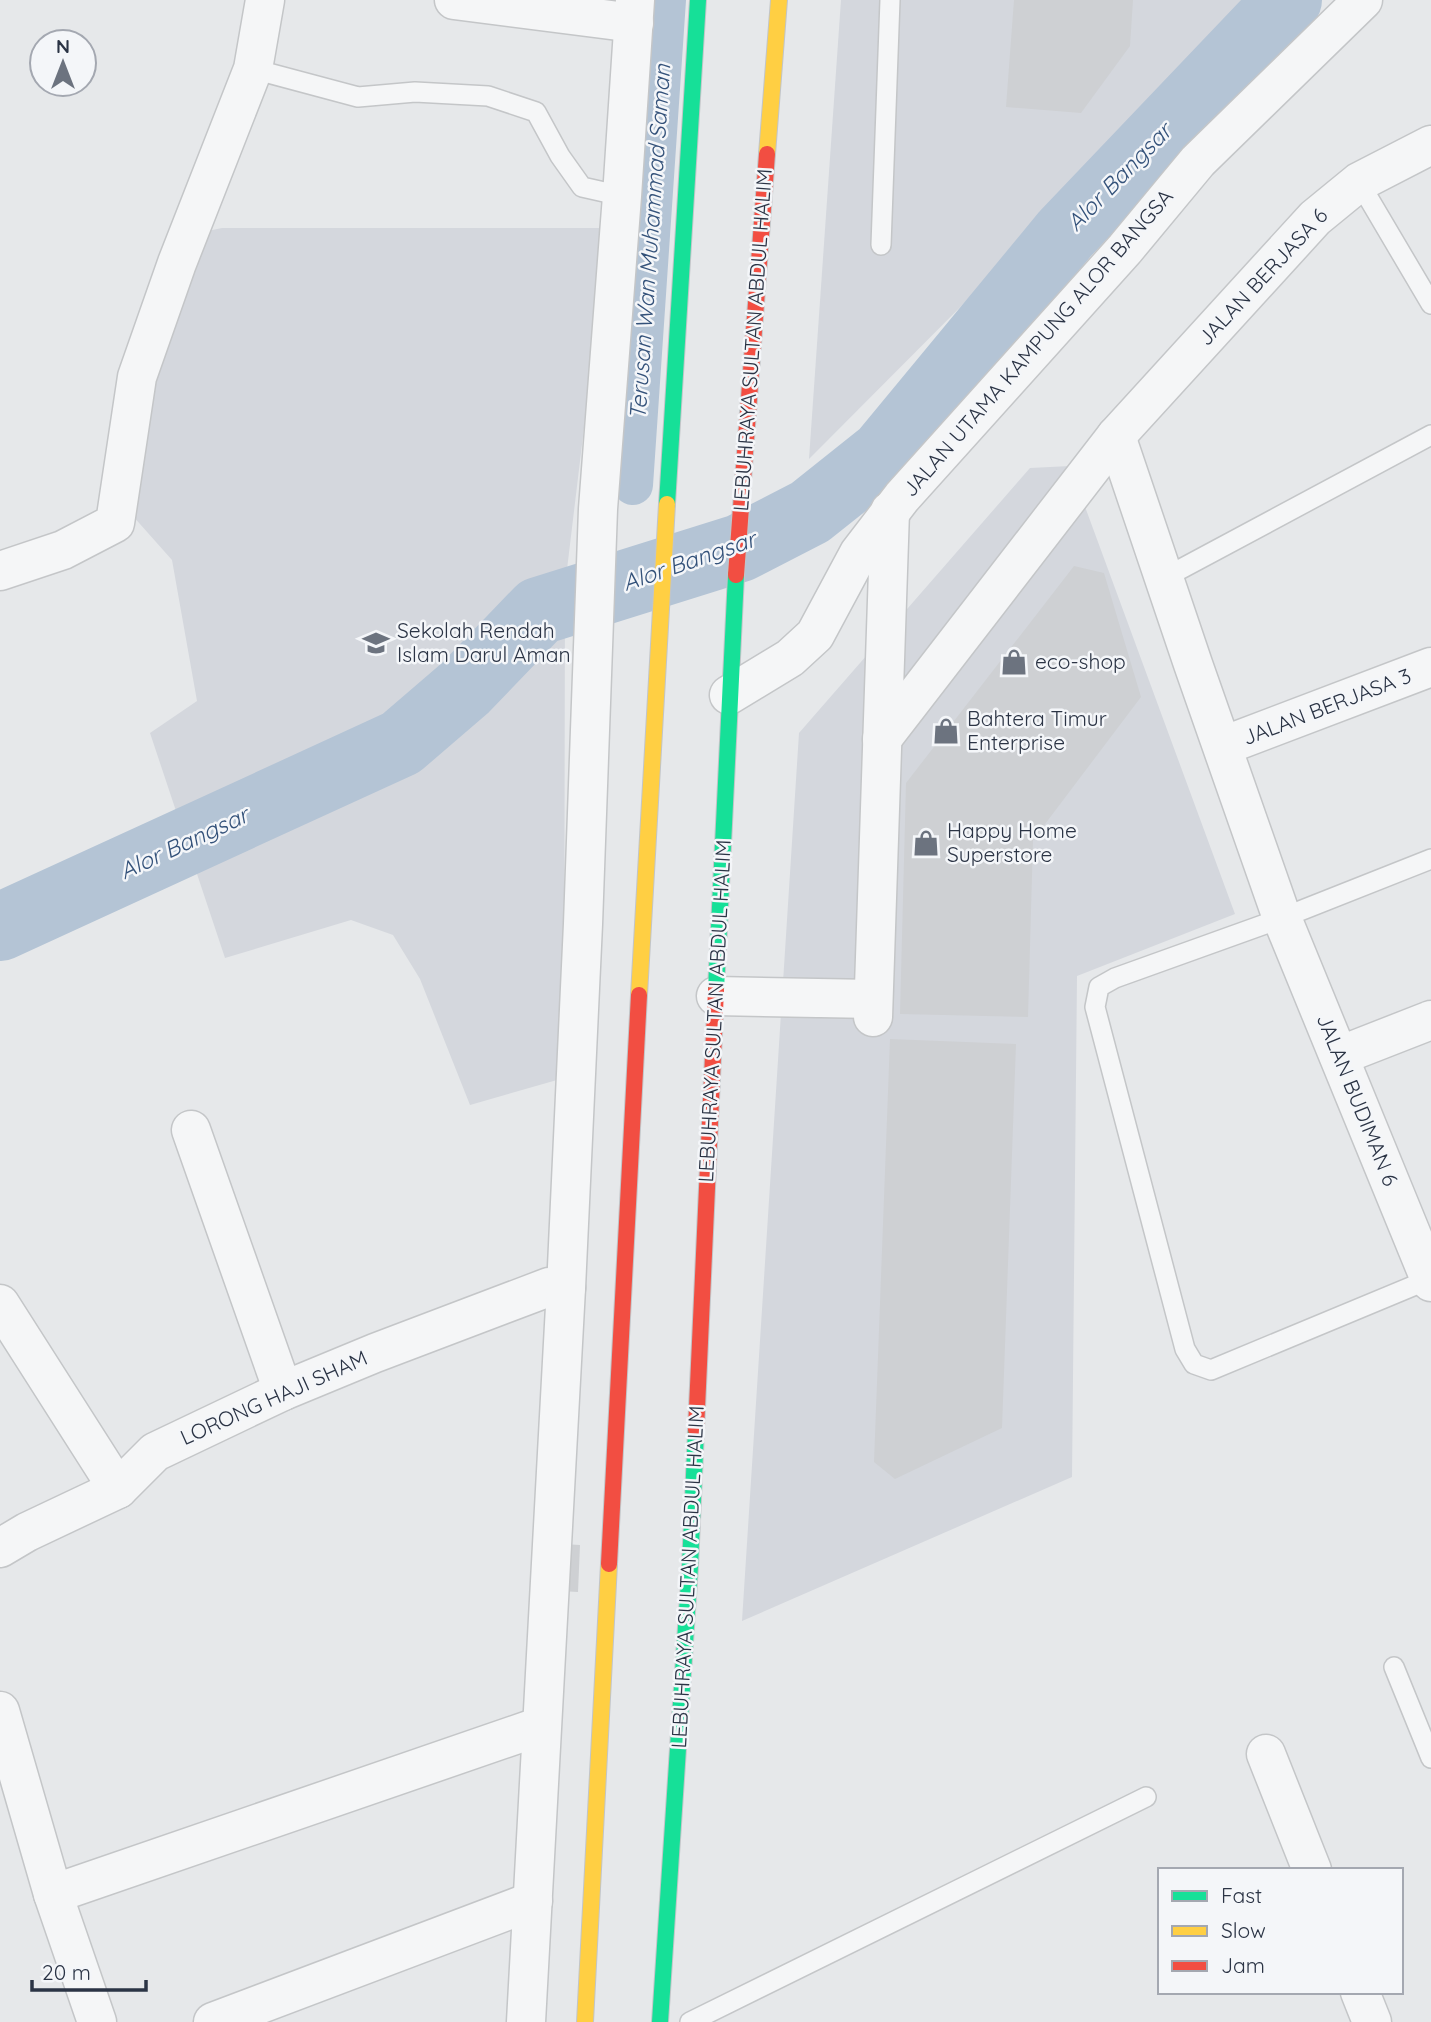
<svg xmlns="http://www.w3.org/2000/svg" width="1431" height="2022" viewBox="0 0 1431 2022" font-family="Quicksand,sans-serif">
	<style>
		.built { fill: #d4d7dd }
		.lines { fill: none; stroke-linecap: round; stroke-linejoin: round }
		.canal { stroke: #b4c4d5; stroke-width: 40 }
		.river { stroke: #b4c4d5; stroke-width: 68 }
		.building { fill: #ced0d3 }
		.lane-casing { stroke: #c4c6c8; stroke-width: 22 }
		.street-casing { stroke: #c4c6c8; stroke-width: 41 }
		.fast-casing { stroke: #c2c5c8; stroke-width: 18 }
		.slow-casing { stroke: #c2c5c8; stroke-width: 18 }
		.jam-casing { stroke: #c2c5c8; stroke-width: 18 }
		.lane { stroke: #f5f6f7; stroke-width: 19 }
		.street { stroke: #f5f6f7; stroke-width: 38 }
		.fast { stroke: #16e098; stroke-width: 16 }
		.slow { stroke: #ffcf43; stroke-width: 16 }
		.jam { stroke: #f24e42; stroke-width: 16 }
		.labels { text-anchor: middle; stroke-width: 5; stroke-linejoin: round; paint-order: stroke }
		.street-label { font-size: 21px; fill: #2b3445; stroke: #f4f6f9 }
		.poi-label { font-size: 21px; fill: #2b3445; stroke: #f4f6f9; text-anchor: start }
		.water-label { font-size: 23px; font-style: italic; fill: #34527a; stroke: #f4f6f9 }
	</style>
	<rect width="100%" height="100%" fill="#e6e8ea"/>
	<!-- built -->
	<g class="built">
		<path d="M 841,0 L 1266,0 L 809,459 Z"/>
		<path d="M 222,228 L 608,228 L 565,586 L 564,1078 L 470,1105 L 420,979 L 393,935 L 351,920 L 225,958 L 150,733 L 197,701 L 172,560 L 132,515 L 160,302 L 198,233 Z"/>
		<path d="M 1070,466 L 1235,914 L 1077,976 L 1072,1477 L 742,1621 L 799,733 L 1030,468 Z"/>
	</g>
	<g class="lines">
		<!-- canal -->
		<path class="canal" d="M 633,485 L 666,0"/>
		<!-- river -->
		<path class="river" d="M 0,927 L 401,743 L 465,688 L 539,611 L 740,548 L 810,512 L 884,453 L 1065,234 L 1288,0"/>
	</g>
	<!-- building -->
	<g class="building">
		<path d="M 1014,0 L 1133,0 L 1130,46 L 1081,113 L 1006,107 Z"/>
		<path d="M 1074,566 L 1104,573 L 1141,697 L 1033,840 L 1028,1017 L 900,1014 L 906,783 Z"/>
		<path d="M 890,1039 L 1016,1044 L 1002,1428 L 895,1479 L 874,1462 Z"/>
		<path d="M 563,1544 L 580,1545 L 578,1592 L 560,1591 Z"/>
	</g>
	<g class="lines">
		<!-- lane casing -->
		<g class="lane-casing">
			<g id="lane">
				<path d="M 253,69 L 358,97 L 415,92 L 488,96 L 536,112 L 560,156 L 582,187 L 622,196"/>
				<path d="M 1359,182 L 1431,304"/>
				<path d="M 881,245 L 890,0"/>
				<path d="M 1164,578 L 1431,435"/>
				<path d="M 1430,1279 L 1211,1370 L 1194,1364 L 1185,1349 L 1095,1007 L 1099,987 L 1115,978 L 1282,918 L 1431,859"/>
				<path d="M 1394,1667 L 1431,1758"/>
				<path d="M 690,2022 L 1146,1797"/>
			</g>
		</g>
		<!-- street casing -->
		<g class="street-casing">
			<g id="street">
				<path d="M 454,0 L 634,23"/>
				<path d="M 1116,436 L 1193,664 L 1282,918 L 1431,1282"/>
				<path d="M 0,571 L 63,550 L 115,523 L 137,377 L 177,263 L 253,69 L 265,0"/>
				<path d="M 729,695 L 790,658 L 815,635 L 859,553 L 902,497 L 1125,249 L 1198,161 L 1363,0"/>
				<path d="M 882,739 L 1116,436 L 1315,218 L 1359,182 L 1431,145"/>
				<path d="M 1223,746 L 1431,667"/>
				<path d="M 716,996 L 873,999"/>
				<path d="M 873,1017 L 890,511"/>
				<path d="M 1339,1056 L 1431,1020"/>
				<path d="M 191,1130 L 283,1391"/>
				<path d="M 0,1304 L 118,1489"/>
				<path d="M 0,1548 L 27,1532 L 118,1489 L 155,1452 L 283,1391 L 375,1353 L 549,1287 L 566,1288"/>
				<path d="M 0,1711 L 53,1894 L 97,2022"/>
				<path d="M 1266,1754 L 1312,1870"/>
				<path d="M 53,1894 L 541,1726"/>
				<path d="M 1360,1992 L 1372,2022"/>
				<path d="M 213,2022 L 533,1901"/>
				<path d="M 526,2022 L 566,1288 L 583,924 L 598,509 L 622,196 L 635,0"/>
			</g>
		</g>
		<!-- fast casing -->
		<g class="fast-casing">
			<g id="fast">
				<path d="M 667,504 L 698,0"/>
				<path d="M 716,990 L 736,575"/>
				<path d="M 660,2022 L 690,1566 L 696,1430"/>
			</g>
		</g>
		<!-- slow casing -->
		<g class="slow-casing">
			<g id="slow">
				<path d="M 767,154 L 779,0"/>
				<path d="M 639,995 L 667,504"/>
				<path d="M 585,2022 L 609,1564"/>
			</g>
		</g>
		<!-- jam casing -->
		<g class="jam-casing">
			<g id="jam">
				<path d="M 736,575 L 767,154"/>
				<path d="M 696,1430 L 716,990"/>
				<path d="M 609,1564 L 639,995"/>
			</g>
		</g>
		<!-- lane -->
		<use href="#lane" class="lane"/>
		<!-- street -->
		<use href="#street" class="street"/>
		<!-- fast -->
		<use href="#fast" class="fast"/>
		<!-- slow -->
		<use href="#slow" class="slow"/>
		<!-- jam -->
		<use href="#jam" class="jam"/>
	</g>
	<!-- icons -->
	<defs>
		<g id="school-bare" transform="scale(2.1)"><path d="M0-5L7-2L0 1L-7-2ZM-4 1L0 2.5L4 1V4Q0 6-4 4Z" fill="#6c737f" stroke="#f4f6f9" stroke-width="2.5" paint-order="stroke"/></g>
		<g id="shop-bare" transform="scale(2.1)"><path d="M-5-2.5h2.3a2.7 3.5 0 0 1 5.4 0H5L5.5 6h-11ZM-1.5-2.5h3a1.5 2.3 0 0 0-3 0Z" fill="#6c737f" stroke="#f4f6f9" stroke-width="2.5" paint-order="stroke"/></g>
	</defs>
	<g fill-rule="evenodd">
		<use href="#school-bare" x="376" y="643"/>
		<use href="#shop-bare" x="1014" y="662"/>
		<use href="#shop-bare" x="946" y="731"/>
		<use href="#shop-bare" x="926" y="843"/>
	</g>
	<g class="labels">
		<!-- street labels -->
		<g class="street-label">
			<text transform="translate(1263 277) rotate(-47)" y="7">JALAN BERJASA 6</text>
			<text transform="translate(753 340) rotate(-86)" y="7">LEBUHRAYA SULTAN ABDUL HALIM</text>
			<text transform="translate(1038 343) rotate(-49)" y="7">JALAN UTAMA KAMPUNG ALOR BANGSA</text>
			<text transform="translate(1327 707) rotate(-21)" y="7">JALAN BERJASA 3</text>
			<text transform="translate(715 1011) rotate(-87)" y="7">LEBUHRAYA SULTAN ABDUL HALIM</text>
			<text transform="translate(1357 1100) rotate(68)" y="7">JALAN BUDIMAN 6</text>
			<text transform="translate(274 1398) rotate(-24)" y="7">LORONG HAJI SHAM</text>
			<text transform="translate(688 1577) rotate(-87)" y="7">LEBUHRAYA SULTAN ABDUL HALIM</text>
		</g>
		<!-- poi labels -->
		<g class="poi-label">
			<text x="397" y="638">Sekolah Rendah<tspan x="397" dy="24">Islam Darul Aman</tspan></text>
			<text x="1035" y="669">eco-shop</text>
			<text x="967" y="726">Bahtera Timur<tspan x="967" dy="24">Enterprise</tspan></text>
			<text x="947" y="838">Happy Home<tspan x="947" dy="24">Superstore</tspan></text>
		</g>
		<!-- water labels -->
		<g class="water-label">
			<text transform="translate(1119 177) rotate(-46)" y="8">Alor Bangsar</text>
			<text transform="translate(650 242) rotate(-86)" y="8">Terusan Wan Muhammad Saman</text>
			<text transform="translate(689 561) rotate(-19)" y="8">Alor Bangsar</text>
			<text transform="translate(184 843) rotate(-25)" y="8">Alor Bangsar</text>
		</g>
	</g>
	<!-- legend -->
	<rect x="1158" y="1868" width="245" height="126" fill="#f4f6f9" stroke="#a4a8b1" stroke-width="2"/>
	<rect x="1172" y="1891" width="35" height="10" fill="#16e098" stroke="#a4a8b1" stroke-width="2"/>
	<text x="1221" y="1903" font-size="21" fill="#2b3445">Fast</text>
	<rect x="1172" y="1926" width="35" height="10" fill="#ffcf43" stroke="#a4a8b1" stroke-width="2"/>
	<text x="1221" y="1938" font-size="21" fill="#2b3445">Slow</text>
	<rect x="1172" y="1961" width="35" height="10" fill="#f24e42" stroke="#a4a8b1" stroke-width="2"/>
	<text x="1221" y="1973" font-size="21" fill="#2b3445">Jam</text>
	<!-- north arrow -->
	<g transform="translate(63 63)"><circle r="33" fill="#f4f6f9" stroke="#a4a8b1" stroke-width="2"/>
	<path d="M0-5L12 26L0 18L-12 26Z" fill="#6c737f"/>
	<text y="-10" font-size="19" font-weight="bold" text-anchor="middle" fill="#2b3445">N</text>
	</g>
	<!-- scale -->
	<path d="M32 1980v10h114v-10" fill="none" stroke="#2b3445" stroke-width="3.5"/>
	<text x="42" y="1980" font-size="21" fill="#2b3445" stroke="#f4f6f9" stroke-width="5" paint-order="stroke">20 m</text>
</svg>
